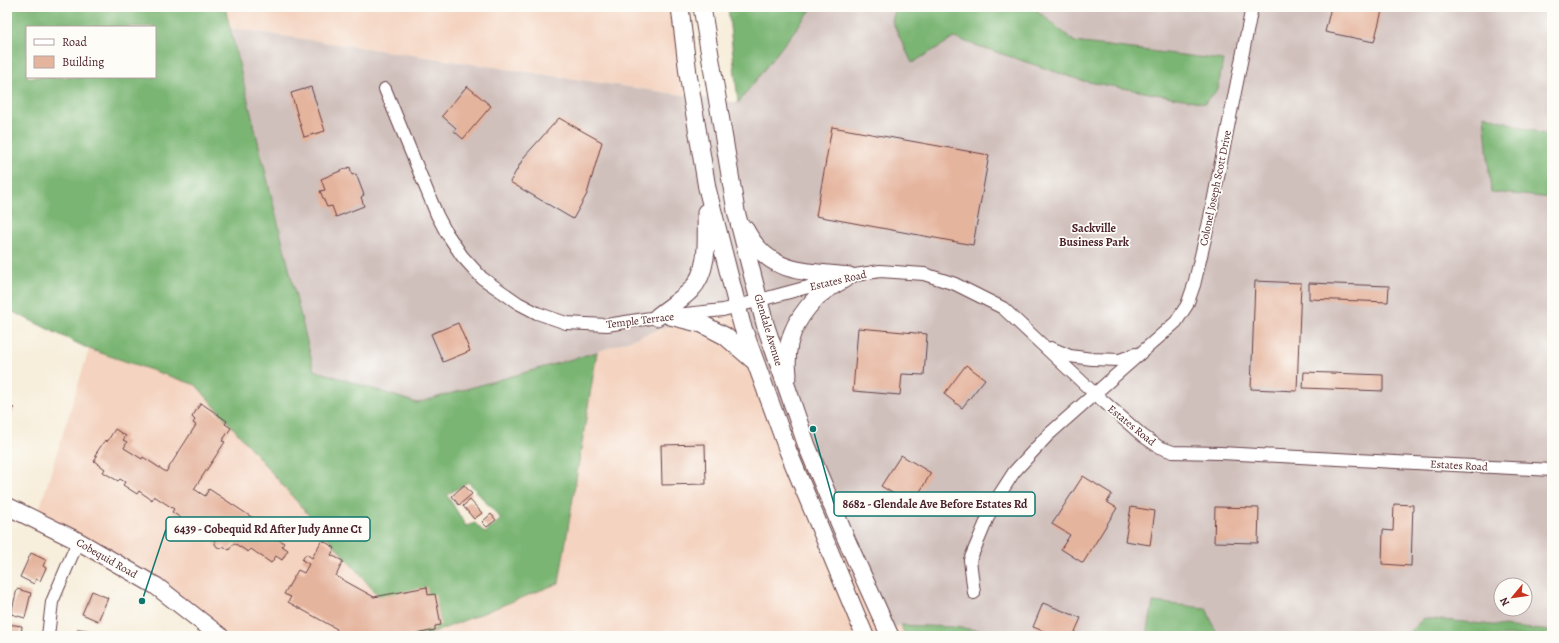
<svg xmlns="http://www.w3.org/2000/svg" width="1559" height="643" viewBox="0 0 1559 643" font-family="Alegreya,serif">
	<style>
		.built { fill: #f4d3c0 }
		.industrial { fill: #d0c0bc; fill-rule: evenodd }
		.forest { fill: #7ab573; stroke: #626a4f; fill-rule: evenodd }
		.building { fill: #e5b49d }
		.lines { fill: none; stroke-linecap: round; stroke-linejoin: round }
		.minor-casing { stroke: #643e45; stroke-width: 14 }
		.secondary-casing { stroke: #643e45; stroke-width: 19 }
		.minor { stroke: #fff; stroke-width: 12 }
		.secondary { stroke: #fff; stroke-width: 17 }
		.labels { text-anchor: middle; stroke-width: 3.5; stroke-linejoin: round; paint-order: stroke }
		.street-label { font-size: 11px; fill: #4a1f2b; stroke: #fdfcf7 }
		.neighbourhood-label { font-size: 12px; font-weight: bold; fill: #4a1f2b; stroke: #fdfcf7 }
		.leader { fill: none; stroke: #0f766e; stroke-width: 1.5 }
		.callout-dot { fill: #0f766e; stroke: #fdfcf7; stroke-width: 1.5 }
		.callout { fill: #fdfcf7; stroke: #0f766e; stroke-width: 1.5 }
		.callout-label { font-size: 12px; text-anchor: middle; font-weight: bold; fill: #4a1f2b }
	</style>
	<rect width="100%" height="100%" fill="#fdfcf7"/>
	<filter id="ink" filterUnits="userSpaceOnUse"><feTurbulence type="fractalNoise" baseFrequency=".025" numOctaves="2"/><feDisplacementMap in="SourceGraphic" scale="8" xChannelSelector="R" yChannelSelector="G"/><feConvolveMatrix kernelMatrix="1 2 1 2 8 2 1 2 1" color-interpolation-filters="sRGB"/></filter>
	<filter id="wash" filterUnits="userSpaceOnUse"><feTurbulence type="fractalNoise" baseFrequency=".012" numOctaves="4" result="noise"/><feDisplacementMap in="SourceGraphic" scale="16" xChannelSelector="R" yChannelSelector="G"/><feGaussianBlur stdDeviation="0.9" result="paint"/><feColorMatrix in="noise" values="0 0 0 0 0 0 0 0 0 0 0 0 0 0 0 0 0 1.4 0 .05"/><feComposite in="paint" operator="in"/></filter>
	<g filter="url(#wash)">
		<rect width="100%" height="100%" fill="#f7eedb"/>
		<!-- built -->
		<g class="built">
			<path d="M 225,7 L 677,7 L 693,96 L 230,28 Z"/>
			<path d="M 739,301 L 880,635 L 900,625 L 906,636 L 425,636 L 559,583 L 597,352 Z"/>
			<path d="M 89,349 L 196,385 L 413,636 L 218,636 L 125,577 L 34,527 Z"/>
		</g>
		<!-- industrial -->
		<path class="industrial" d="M 813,7 L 896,7 L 892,21 L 912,63 L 954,38 L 1083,81 L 1222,60 L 1075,42 L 1033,7 L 1552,7 L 1552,137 L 1484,116 L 1491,192 L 1552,198 L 1552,631 L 1424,618 L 1405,636 L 1218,636 L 1206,608 L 1153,602 L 1147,636 L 1003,636 L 1000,633 L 953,627 L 900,625 L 880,635 L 739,301 L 597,352 L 417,403 L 314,370 L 230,28 L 738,103 ZM 1501,585 L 1525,585 L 1525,609 L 1501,609 Z"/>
		<!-- forest -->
		<g class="forest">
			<path d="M 7,7 L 225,7 L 314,370 L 417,403 L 597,352 L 559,583 L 425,636 L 413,636 L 196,385 L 89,349 L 7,309 ZM 27,27 L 155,27 L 155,77 L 27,77 ZM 468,482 L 501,519 L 485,533 L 475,523 L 466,526 L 447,495 Z"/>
			<path d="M 728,7 L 813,7 L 738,103 Z"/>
			<path d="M 896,7 L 1033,7 L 1075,42 L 1223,60 L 1218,89 L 1205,103 L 1083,81 L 954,38 L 912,63 L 892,21 Z"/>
			<path d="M 1484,115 L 1552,137 L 1552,198 L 1491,192 Z"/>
			<path d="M 1153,602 L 1206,608 L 1218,636 L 1147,636 Z"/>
			<path d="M 1424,618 L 1552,631 L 1552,636 L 1405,636 Z"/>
			<path d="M 900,625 L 953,627 L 1000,633 L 1003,636 L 906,636 Z"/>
		</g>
		<g id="blocks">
			<!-- building -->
			<g class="building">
				<path d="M 1331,7 L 1383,7 L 1374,42 L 1325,32 Z"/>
				<path d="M 467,86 L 491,106 L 463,139 L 454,131 L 456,128 L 442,116 Z"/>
				<path d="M 311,87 L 325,131 L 304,137 L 291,93 Z"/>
				<path d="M 559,118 L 602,142 L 587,194 L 573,219 L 510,182 L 524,157 Z"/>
				<path d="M 832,127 L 989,155 L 973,245 L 816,216 Z"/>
				<path d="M 350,167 L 352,175 L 356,174 L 364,195 L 361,197 L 364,206 L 336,217 L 332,206 L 327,207 L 320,191 L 325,190 L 321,179 Z"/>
				<path d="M 1255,281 L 1301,283 L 1297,391 L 1251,389 Z"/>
				<path d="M 1309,283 L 1389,286 L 1388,302 L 1309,299 Z"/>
				<path d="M 458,323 L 470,351 L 443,362 L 431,334 Z"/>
				<path d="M 858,328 L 927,334 L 924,375 L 902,374 L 900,395 L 853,391 Z"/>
				<path d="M 966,365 L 985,379 L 962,408 L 944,394 Z"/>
				<path d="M 1304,372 L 1383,375 L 1383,391 L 1303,388 Z"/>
				<path d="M 201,403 L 227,421 L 225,424 L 231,428 L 222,441 L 225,442 L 194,489 L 205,496 L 209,489 L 265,526 L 263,529 L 284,543 L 282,546 L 288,550 L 282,560 L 276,556 L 271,563 L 251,549 L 248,552 L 234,543 L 229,550 L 223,546 L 221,548 L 217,547 L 215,544 L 215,540 L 190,524 L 187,526 L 183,525 L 181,522 L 181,518 L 172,512 L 174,509 L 154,496 L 152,500 L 139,491 L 137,494 L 123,485 L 125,482 L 120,479 L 118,481 L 103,472 L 105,469 L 94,461 L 97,456 L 95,455 L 105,440 L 107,442 L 115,429 L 126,436 L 123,440 L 127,442 L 124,448 L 142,459 L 143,457 L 166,472 L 196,425 L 193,423 L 195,420 L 192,417 Z"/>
				<path d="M 7,406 L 14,408 L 7,427 Z"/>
				<path d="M 705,444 L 706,484 L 662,485 L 661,445 Z"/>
				<path d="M 901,455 L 931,473 L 912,505 L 881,486 Z"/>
				<path d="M 1083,476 L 1112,494 L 1107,502 L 1117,508 L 1083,563 L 1061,549 L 1070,535 L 1052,524 Z"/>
				<path d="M 464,485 L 472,494 L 459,505 L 452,496 Z"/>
				<path d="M 470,500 L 482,513 L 474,519 L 463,506 Z"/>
				<path d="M 1394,504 L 1413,505 L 1411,566 L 1382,564 L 1383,530 L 1393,531 Z"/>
				<path d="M 1131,507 L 1155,511 L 1150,545 L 1125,541 Z"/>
				<path d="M 1215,507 L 1259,508 L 1258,543 L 1214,542 Z"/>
				<path d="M 491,514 L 496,520 L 487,527 L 482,522 Z"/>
				<path d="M 322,540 L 335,548 L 331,555 L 343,561 L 336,576 L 374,597 L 427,587 L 428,595 L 435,594 L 441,625 L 435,626 L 435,630 L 407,636 L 336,636 L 334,635 L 337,629 L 288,602 L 291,597 L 284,594 L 298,570 L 304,573 L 309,564 L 302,560 L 306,554 L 312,558 Z"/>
				<path d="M 31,553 L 46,560 L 43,566 L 46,568 L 40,581 L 36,579 L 34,584 L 20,577 Z"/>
				<path d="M 17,589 L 31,593 L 25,618 L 11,614 Z"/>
				<path d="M 92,591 L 108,598 L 98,621 L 82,614 Z"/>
				<path d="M 1043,603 L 1081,618 L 1073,636 L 1056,636 L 1033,627 Z"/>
				<path d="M 7,624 L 22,626 L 21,636 L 7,636 Z"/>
				<path d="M 78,629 L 94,631 L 94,636 L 77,636 Z"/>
			</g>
		</g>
	</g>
	<g filter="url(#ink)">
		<use href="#blocks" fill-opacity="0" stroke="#643e45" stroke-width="1"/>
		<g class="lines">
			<!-- minor casing -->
			<g class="minor-casing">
				<g id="minor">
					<path d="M 385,89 L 437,215 L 446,232 L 462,256 L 482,278 L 518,303 L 537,313 L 566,323 L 607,325 L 657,317 L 723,310 L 849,276 L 880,271 L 924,274 L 955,284 L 1003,308 L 1095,394 L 1143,436 L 1159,447 L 1173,452 L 1220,453 L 1552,470"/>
					<path d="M 1051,348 L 1070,356 L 1092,359 L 1120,360 L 1135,354"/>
					<path d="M 974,593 L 970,560 L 994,503 L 1014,472 L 1048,435 L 1176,322 L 1187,305 L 1194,285 L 1209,222 L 1252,7"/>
					<path d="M 48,636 L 52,602 L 78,541"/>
				</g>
			</g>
			<!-- secondary casing -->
			<g class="secondary-casing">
				<g id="secondary">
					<path d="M 680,7 L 688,74 L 707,188 L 742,325 L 788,451 L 865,636"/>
					<path d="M 702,7 L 736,211 L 765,324 L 807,446 L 847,541 L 890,636"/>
					<path d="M 745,229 C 769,275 804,271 849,276"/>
					<path d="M 670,316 L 702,324 L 725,336 L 753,360"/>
					<path d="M 657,317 C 668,308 681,300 691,290 C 710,270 706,237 706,212"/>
					<path d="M 788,375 C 784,343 794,321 816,298 C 825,289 839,283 849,276"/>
					<path d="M 7,506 L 78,541 L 156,586 L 220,636"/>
				</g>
			</g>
			<!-- minor -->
			<use href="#minor" class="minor"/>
			<!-- secondary -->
			<use href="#secondary" class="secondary"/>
		</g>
	</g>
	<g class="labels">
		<!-- street labels -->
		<g class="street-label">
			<text transform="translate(1215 188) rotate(-78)" y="4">Colonel Joseph Scott Drive</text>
			<text transform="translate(838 280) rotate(-13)" y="4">Estates Road</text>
			<text transform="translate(640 320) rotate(-7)" y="4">Temple Terrace</text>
			<text transform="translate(769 330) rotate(73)" y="4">Glendale Avenue</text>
			<text transform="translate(1132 425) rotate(39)" y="4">Estates Road</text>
			<text transform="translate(1459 465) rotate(3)" y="4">Estates Road</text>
			<text transform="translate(107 558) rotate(30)" y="4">Cobequid Road</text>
		</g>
		<!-- neighbourhood labels -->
		<g class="neighbourhood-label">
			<text x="1094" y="232">Sackville<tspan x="1094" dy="14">Business Park</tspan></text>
		</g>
	</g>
	<!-- callouts -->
	<path class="leader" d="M813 429L834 504M142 601L166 529"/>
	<g class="callout-dot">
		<circle cx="813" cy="429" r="4"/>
		<circle cx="142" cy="601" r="4"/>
	</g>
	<g class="callout">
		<rect x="834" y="492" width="201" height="24" rx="4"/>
		<rect x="166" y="517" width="204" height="24" rx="4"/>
	</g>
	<g class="callout-label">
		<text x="935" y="508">8682 - Glendale Ave Before Estates Rd</text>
		<text x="268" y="533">6439 - Cobequid Rd After Judy Anne Ct</text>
	</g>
	<!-- margin -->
	<rect width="1559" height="643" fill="none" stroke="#fdfcf7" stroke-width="24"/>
	<!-- legend -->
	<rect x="26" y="26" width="130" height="52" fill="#fdfcf7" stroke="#b5a4a5"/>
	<rect x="34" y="39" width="20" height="6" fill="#ffffff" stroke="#b5a4a5"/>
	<text x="62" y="46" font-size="12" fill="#4a1f2b">Road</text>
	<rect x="34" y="56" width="20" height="12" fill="#e5b49d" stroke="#b5a4a5"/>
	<text x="62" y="66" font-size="12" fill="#4a1f2b">Building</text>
	<!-- north arrow -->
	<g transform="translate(1513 597) rotate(241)"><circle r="19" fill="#fdfcf7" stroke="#b5a4a5"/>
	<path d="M0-3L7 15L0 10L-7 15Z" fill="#c8321e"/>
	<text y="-6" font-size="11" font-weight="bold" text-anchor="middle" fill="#4a1f2b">N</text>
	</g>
</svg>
